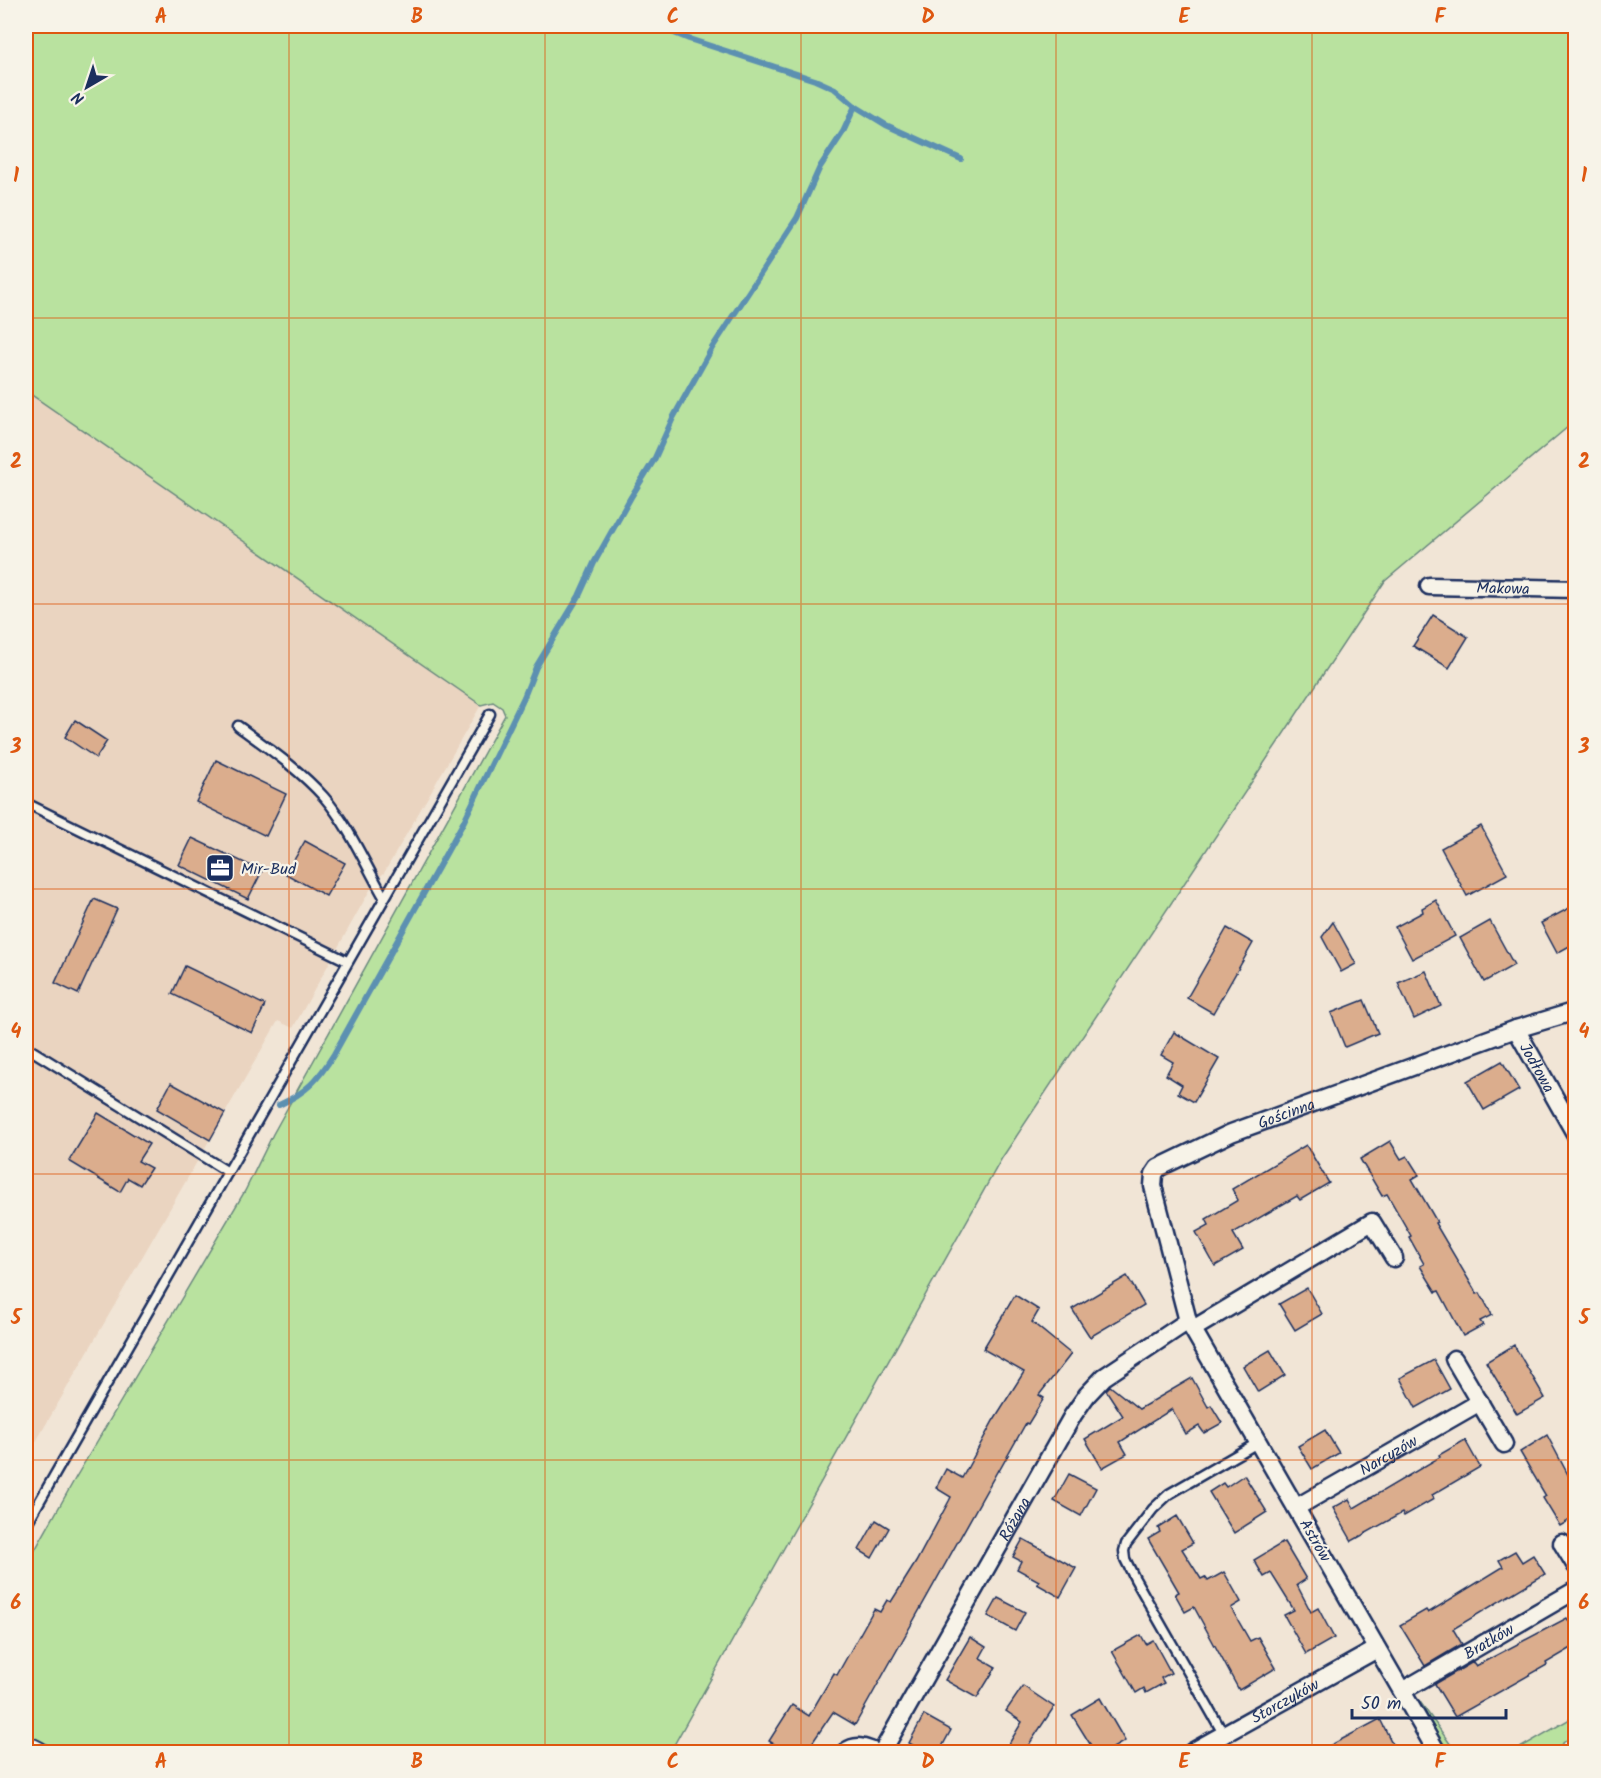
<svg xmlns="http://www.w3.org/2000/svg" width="1601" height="1778" viewBox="0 0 1601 1778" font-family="Kalam,sans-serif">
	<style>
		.built { fill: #ead4c0 }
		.green { fill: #b9e29f; stroke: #6a887e; stroke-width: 1.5 }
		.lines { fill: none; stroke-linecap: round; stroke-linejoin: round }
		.stream { stroke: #5c90b1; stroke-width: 6 }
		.building { fill: #dbad8d; stroke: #1b2f5e; stroke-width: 1.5 }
		.service-casing { stroke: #1b2f5e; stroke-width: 13 }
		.minor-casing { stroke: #1b2f5e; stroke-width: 21 }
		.tertiary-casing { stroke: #1b2f5e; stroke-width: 24 }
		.service { stroke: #f7f3e8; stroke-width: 8 }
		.minor { stroke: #f7f3e8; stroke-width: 16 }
		.tertiary { stroke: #f7f3e8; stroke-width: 20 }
		.grid { fill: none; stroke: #de5710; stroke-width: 1.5; stroke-opacity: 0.55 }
		.labels { text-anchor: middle; stroke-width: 4.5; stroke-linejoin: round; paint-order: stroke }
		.street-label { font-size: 16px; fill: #1b2f5e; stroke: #f7f3e8 }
		.poi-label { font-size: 16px; fill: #1b2f5e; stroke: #f7f3e8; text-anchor: start }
		.neatline { fill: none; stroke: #de5710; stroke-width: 2 }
		.grid-label { font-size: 20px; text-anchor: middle; font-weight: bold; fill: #de5710 }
	</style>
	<rect width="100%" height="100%" fill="#f1e5d6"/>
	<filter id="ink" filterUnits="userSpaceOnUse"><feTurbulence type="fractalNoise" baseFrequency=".0167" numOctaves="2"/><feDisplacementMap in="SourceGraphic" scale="12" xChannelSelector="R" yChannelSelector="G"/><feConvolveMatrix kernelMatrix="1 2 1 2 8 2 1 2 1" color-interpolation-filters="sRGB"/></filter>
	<g filter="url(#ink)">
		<!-- built -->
		<path class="built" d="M 26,391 L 481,705 L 384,873 L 375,881 L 293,1028 L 278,1021 L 26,1459 Z"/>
		<!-- green -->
		<g class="green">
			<path d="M 26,26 L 1575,26 L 1575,421 L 1385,581 L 1002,1158 L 670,1752 L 60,1752 L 26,1737 L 26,1566 L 76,1477 L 245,1191 L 273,1134 L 505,715 L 502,708 L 493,702 L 481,705 L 26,391 Z"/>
			<path d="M 1418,1699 L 1456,1752 L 1447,1752 Z"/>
			<path d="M 1575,1716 L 1575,1733 L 1552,1752 L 1513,1752 Z"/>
		</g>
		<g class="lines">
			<!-- stream -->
			<g class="stream">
				<path d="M 657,26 L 689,39 L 815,80 L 835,89 L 855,106"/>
				<path d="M 279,1105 C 307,1092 318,1080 334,1054 L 463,823 L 524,697 L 536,667 L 579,596 L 594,563 L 631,497 L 654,460 L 673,418 L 712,348 L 797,218 L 820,167 L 843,132 L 855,106 L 886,125 L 961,159"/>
			</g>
		</g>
		<!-- building -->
		<g class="building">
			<path d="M 1433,615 L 1468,637 L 1449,668 L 1413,646 Z"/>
			<path d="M 75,720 L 107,741 L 96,758 L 65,737 Z"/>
			<path d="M 216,760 L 286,794 L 266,836 L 196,802 Z"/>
			<path d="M 1481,826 L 1507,874 L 1467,896 L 1441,848 Z"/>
			<path d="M 192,838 L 262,871 L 248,899 L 179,865 Z"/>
			<path d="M 305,841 L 345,863 L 326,896 L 286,874 Z"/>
			<path d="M 94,899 L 117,909 L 78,994 L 55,983 Z"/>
			<path d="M 1436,900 L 1455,936 L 1412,959 L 1395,927 L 1423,912 L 1422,908 Z"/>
			<path d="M 1575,905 L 1575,943 L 1557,953 L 1541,923 Z"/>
			<path d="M 1490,921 L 1514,965 L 1484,982 L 1460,938 Z"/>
			<path d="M 1333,922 L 1356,964 L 1341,972 L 1322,937 Z"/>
			<path d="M 1227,928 L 1253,943 L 1213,1013 L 1187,998 Z"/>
			<path d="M 185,966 L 265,1005 L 252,1033 L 172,994 Z"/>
			<path d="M 1426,971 L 1441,1006 L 1414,1019 L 1398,983 Z"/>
			<path d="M 1364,1000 L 1378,1033 L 1345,1047 L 1331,1013 Z"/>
			<path d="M 1174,1032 L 1219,1059 L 1194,1102 L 1178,1093 L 1182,1085 L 1166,1075 L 1173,1062 L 1161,1055 Z"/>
			<path d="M 1502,1061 L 1519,1090 L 1484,1110 L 1467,1081 Z"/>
			<path d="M 171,1083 L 225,1113 L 210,1140 L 157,1109 Z"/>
			<path d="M 98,1113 L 149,1144 L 138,1161 L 151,1168 L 140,1185 L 128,1178 L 120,1192 L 69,1161 Z"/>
			<path d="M 1390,1141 L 1401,1159 L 1407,1156 L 1419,1175 L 1412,1179 L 1437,1222 L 1435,1223 L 1477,1294 L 1480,1293 L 1492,1315 L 1480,1321 L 1483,1325 L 1463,1336 L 1439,1291 L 1436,1292 L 1420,1266 L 1424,1264 L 1409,1237 L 1411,1236 L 1387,1194 L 1382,1196 L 1360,1159 Z"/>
			<path d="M 1306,1145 L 1329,1183 L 1300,1200 L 1297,1196 L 1233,1233 L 1243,1250 L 1215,1266 L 1196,1232 L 1209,1225 L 1206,1219 L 1238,1200 L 1232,1189 Z"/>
			<path d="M 1127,1276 L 1144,1305 L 1090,1337 L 1072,1309 Z"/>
			<path d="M 1307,1288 L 1322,1314 L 1295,1330 L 1279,1304 Z"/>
			<path d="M 1015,1295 L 1039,1310 L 1032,1322 L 1071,1354 L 1039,1395 L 1044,1398 L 1028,1424 L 1026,1423 L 999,1471 L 998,1470 L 855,1725 L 833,1712 L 806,1752 L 787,1752 L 769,1741 L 792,1705 L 809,1716 L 834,1673 L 837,1675 L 874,1609 L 880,1612 L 887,1600 L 891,1602 L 916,1562 L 949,1501 L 951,1497 L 936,1488 L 946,1469 L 962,1478 L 993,1421 L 1024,1372 L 983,1349 Z"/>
			<path d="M 1514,1345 L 1545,1398 L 1517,1414 L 1486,1362 Z"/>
			<path d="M 1270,1350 L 1285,1375 L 1258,1392 L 1243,1366 Z"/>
			<path d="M 1434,1360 L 1450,1389 L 1416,1408 L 1400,1378 Z"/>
			<path d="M 1192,1378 L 1208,1407 L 1211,1405 L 1222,1423 L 1204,1433 L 1199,1426 L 1186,1434 L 1172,1409 L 1120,1442 L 1127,1454 L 1102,1468 L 1085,1439 L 1123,1416 L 1106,1390 L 1110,1386 L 1139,1409 Z"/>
			<path d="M 1325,1430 L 1339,1453 L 1312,1469 L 1298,1446 Z"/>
			<path d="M 1547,1435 L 1575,1488 L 1575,1517 L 1560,1526 L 1543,1498 L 1546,1496 L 1520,1452 Z"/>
			<path d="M 1465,1440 L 1480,1467 L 1432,1495 L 1434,1499 L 1404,1516 L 1402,1513 L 1352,1541 L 1333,1508 L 1349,1499 L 1354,1508 L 1440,1457 L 1439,1455 Z"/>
			<path d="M 1069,1474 L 1096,1488 L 1081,1516 L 1054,1501 Z"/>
			<path d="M 1244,1475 L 1267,1512 L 1234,1533 L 1209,1492 L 1223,1483 L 1226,1487 Z"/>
			<path d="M 1177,1516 L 1193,1543 L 1182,1549 L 1201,1579 L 1205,1577 L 1208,1581 L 1224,1572 L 1241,1602 L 1231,1608 L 1250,1641 L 1258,1637 L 1276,1668 L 1239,1690 L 1194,1607 L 1185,1612 L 1175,1594 L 1179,1592 L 1148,1539 L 1160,1532 L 1158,1528 Z"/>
			<path d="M 876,1520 L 889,1528 L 872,1558 L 859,1550 Z"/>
			<path d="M 1023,1539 L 1076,1568 L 1060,1597 L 1037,1584 L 1039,1581 L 1017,1569 L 1021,1561 L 1013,1557 Z"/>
			<path d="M 1284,1542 L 1306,1579 L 1297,1585 L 1311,1612 L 1318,1608 L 1334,1638 L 1306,1654 L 1284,1615 L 1294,1610 L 1271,1573 L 1264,1577 L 1254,1560 Z"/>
			<path d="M 1515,1551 L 1522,1562 L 1533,1555 L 1545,1574 L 1453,1629 L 1462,1644 L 1425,1666 L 1400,1625 L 1426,1610 L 1428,1613 L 1503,1567 L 1499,1560 Z"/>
			<path d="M 998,1598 L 1025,1612 L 1015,1631 L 988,1616 Z"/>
			<path d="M 1567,1618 L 1575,1632 L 1575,1646 L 1546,1663 L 1547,1665 L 1455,1717 L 1435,1684 L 1473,1662 L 1476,1666 Z"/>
			<path d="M 1141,1635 L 1146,1644 L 1153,1640 L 1171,1673 L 1161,1678 L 1164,1683 L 1146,1693 L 1144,1688 L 1136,1693 L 1112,1651 Z"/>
			<path d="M 970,1637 L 986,1647 L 980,1658 L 996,1667 L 977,1698 L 945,1680 Z"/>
			<path d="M 1023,1686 L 1054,1707 L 1024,1752 L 1004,1752 L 1022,1722 L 1006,1711 Z"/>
			<path d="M 1100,1698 L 1125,1741 L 1106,1752 L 1095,1752 L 1072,1715 Z"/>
			<path d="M 924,1715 L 951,1730 L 939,1752 L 925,1752 L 909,1743 Z"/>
			<path d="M 1380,1719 L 1393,1745 L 1379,1752 L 1318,1752 Z"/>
		</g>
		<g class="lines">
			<!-- service casing -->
			<g class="service-casing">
				<g id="service">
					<path d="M 238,726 C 268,748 299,769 324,797 C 349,826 365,864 384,897"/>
					<path d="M 26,803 L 347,961"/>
					<path d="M 26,1047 L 228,1172"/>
					<path d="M 26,1525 L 490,714"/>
					<path d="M 1224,1735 L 1135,1579 L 1125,1559 L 1124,1551 L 1126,1544 L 1153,1509 L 1169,1494 L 1259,1442"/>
				</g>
			</g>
			<!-- minor casing -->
			<g class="minor-casing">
				<g id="minor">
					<path id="s1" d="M 1429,586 L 1576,589"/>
					<path id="s2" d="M 1516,1029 L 1576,1135"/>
					<path d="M 1193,1329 L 1372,1222 L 1394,1258"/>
					<path d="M 1454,1359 L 1504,1444"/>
					<path id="s3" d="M 1297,1507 L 1480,1402"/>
					<path d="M 1562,1543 L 1576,1566"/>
					<path id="s4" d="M 1402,1691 L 1576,1590"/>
					<path d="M 845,1752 C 856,1744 864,1747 875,1752"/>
					<path id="s5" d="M 882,1752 L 1073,1415 L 1087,1395 L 1104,1377 L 1188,1321"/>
					<path id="s6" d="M 1192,1752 L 1377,1649"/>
					<path id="s7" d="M 1437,1752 L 1188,1321 L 1153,1186 L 1154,1174 L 1158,1168 L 1231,1133 L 1516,1029 L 1576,1011"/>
				</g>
			</g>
			<!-- tertiary casing -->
			<g class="tertiary-casing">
				<path id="tertiary" d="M 26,1746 L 38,1752"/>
			</g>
			<!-- service -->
			<use href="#service" class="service"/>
			<!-- minor -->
			<use href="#minor" class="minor"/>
			<!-- tertiary -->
			<use href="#tertiary" class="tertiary"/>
		</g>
	</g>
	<!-- grid -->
	<path class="grid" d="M 289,26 L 289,1752M 545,26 L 545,1752M 801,26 L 801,1752M 1056,26 L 1056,1752M 1312,26 L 1312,1752M 26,318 L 1576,318M 26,604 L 1576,604M 26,889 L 1576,889M 26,1174 L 1576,1174M 26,1460 L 1576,1460"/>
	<!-- icons -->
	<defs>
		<g id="office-square" transform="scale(1.5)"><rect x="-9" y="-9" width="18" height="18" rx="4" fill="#1b2f5e" stroke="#f7f3e8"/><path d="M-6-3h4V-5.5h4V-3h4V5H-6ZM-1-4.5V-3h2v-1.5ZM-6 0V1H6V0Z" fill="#fff"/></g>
	</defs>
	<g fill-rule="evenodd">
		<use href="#office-square" x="220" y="868"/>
	</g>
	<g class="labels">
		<!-- street labels -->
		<g class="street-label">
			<text dy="6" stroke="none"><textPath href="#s1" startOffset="74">Makowa</textPath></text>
			<text dy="6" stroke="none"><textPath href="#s2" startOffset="44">Jodłowa</textPath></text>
			<text dy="6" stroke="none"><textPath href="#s7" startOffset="796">Gościnna</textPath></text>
			<text dy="6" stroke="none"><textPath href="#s3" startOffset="105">Narcyzów</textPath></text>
			<text dy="6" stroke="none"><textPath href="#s5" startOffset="268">Różana</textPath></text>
			<text transform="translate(1316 1540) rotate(60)" y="6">Astrów</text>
			<text dy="6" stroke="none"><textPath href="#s4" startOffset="100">Bratków</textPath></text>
			<text dy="6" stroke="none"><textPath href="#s6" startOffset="106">Storczyków</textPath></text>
		</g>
		<!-- poi labels -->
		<g class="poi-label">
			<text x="241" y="874">Mir-Bud</text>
		</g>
	</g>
	<!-- margin -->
	<rect width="1601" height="1778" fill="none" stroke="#f7f3e8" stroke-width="66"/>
	<!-- north arrow -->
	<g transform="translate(87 87) rotate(219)" stroke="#f7f3e8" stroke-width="4.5" paint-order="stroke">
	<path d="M0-4.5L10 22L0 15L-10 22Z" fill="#1b2f5e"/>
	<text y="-9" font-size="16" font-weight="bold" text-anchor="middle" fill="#1b2f5e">N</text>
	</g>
	<!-- scale -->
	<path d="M1352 1709v9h154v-9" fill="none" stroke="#1b2f5e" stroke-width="3"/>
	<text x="1361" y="1709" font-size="18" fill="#1b2f5e" stroke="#f7f3e8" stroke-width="4.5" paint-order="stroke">50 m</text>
	<rect x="33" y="33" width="1535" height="1712" class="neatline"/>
	<g class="grid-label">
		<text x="161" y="23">A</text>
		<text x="417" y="23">B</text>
		<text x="673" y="23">C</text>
		<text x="928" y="23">D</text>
		<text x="1184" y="23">E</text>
		<text x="1440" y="23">F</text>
		<text x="16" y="182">1</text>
		<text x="1584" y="182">1</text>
		<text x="16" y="468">2</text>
		<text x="1584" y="468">2</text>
		<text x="16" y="753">3</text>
		<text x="1584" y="753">3</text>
		<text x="16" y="1038">4</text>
		<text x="1584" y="1038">4</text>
		<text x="16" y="1324">5</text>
		<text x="1584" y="1324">5</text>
		<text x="16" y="1609">6</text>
		<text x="1584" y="1609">6</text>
		<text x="161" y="1768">A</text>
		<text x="417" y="1768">B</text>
		<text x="673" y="1768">C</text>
		<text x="928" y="1768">D</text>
		<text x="1184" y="1768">E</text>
		<text x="1440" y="1768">F</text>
	</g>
</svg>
